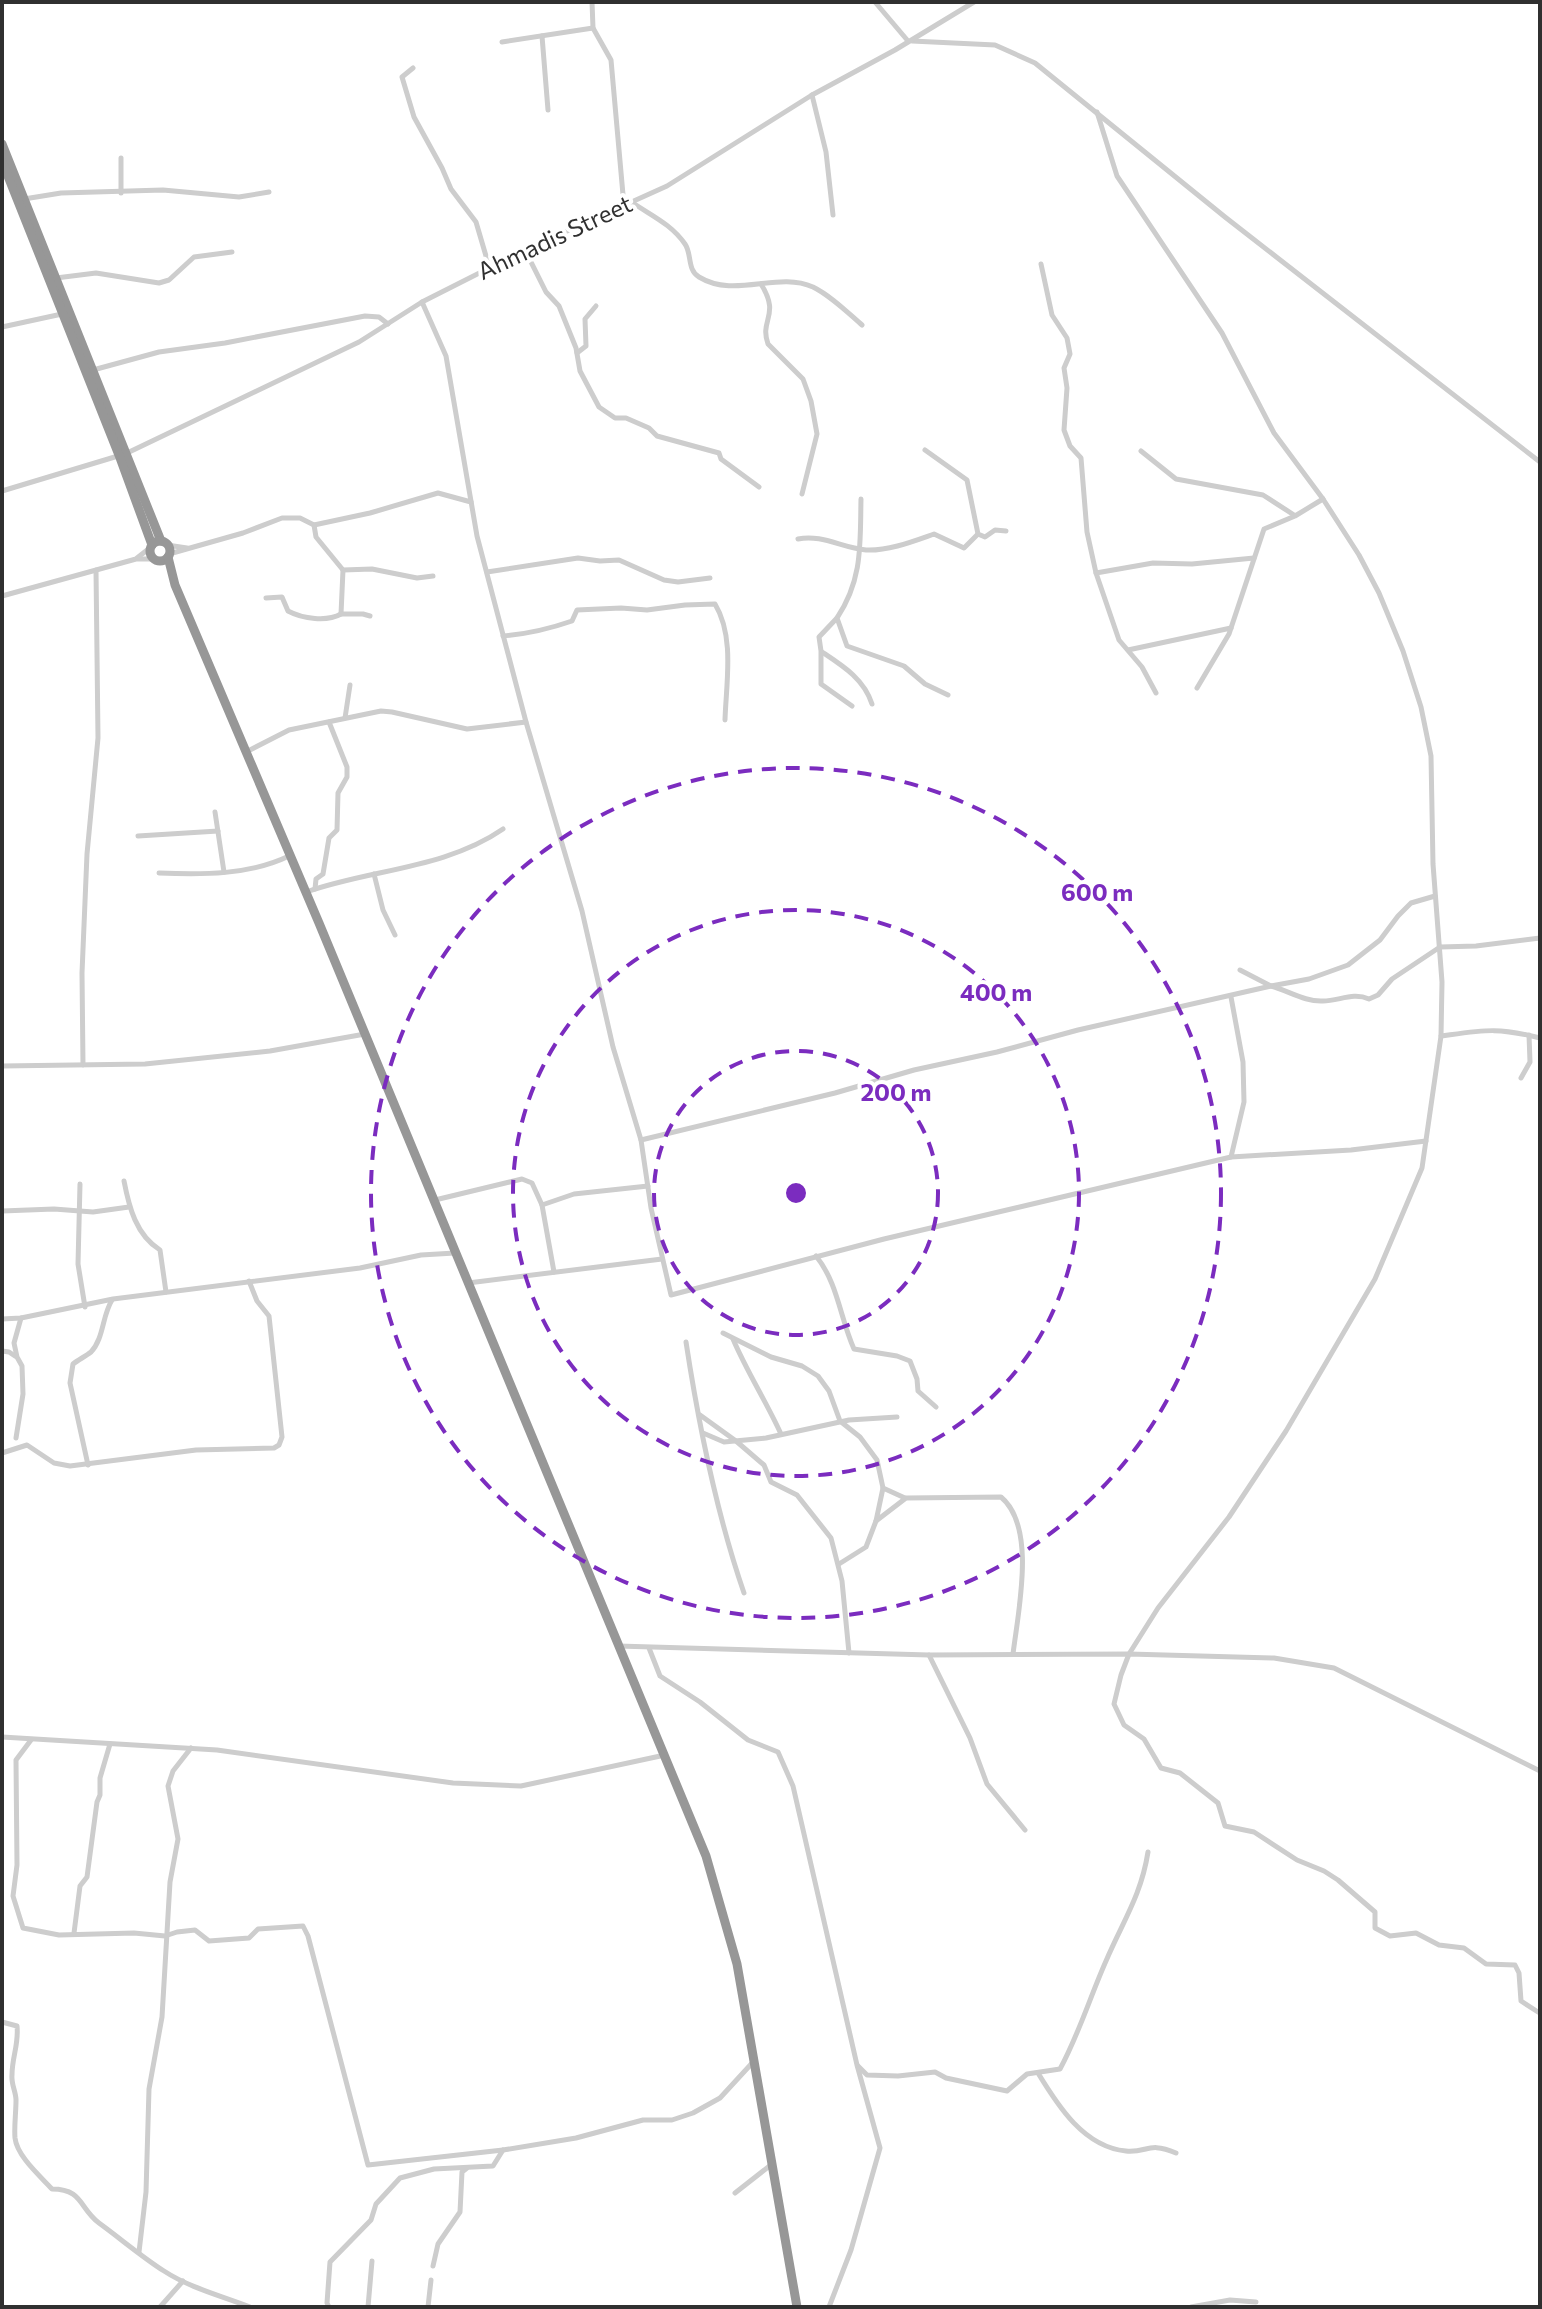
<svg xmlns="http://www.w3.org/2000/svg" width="1542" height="2309" viewBox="0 0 1542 2309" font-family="Commissioner,sans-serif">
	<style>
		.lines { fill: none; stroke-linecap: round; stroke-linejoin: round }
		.street { stroke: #cdcdcd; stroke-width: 5 }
		.highway { stroke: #979797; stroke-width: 9 }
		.ring { fill: none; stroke: #7b2cbf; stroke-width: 4; stroke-dasharray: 14 10 }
		.labels { text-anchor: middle; stroke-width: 8; stroke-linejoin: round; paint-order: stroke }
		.street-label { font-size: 24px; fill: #303030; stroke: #fff }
		.centre { fill: #7b2cbf; stroke: #fff; stroke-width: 4 }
		.ring-label { font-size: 24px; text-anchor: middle; font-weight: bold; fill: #7b2cbf; stroke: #fff; stroke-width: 8; stroke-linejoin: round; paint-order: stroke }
	</style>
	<rect width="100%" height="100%" fill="#fff"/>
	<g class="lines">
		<!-- street -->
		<g class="street">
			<path d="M 592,2 L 593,28 L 611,60 L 624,206"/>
			<path d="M 875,2 L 908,41"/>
			<path d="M 542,36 L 548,110"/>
			<path d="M 912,41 L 995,45 L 1035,63 L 1225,217 L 1540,462"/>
			<path d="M 502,42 L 593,28"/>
			<path d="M 413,68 L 402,77 L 414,117 L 442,168 L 451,189 L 476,222 L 486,256 L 493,266"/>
			<path d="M 812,95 L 826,152 L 833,215"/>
			<path d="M 1097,112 L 1117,176 L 1222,333 L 1274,433 L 1323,499 L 1359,555 L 1379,593 L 1403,651 L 1421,707 L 1431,756 L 1433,864 L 1442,982 L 1441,1036 L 1422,1168 L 1375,1279 L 1286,1431 L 1229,1517 L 1158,1608 L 1129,1654 L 1121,1675 L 1114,1704 L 1124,1725 L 1144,1739 L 1161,1768 L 1180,1773 L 1218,1803 L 1225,1826 L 1254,1832 L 1297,1860 L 1324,1871 L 1338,1880 L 1375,1912 L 1375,1928 L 1390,1936 L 1416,1933 L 1439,1945 L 1464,1948 L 1486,1964 L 1515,1965 L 1519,1973 L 1521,2001 L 1538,2012"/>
			<path d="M 121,158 L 121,193"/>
			<path d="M 24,199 L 61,193 L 163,190 L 239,197 L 269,192"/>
			<path d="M 633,203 C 652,216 671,224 685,244 C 692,254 687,270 699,277 C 735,299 777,271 813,287 C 831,296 847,312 862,325"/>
			<path d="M 525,250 L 546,292 L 559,306 L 576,348 L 580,371 L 599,407 L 615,418 L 626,418 L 649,428 L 657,436 L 719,453 L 721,459 L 759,487"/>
			<path d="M 1041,264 L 1052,315 L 1067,338 L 1070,354 L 1064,368 L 1067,388 L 1064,430 L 1070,446 L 1081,458 L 1087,532 L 1096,573 L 1119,640 L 1142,667 L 1156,693"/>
			<path d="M 56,278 L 96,273 L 159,283 L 169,280 L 194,257 L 232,252"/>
			<path d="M 761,284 C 781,316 759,319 768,344 L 803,379 L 811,401 L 817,434 L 802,494"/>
			<path d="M 422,302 L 446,356 L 477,536 L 526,722 L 582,911 L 613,1047 L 641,1140 L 651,1208 L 671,1295 L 884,1239 L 1231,1157 L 1351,1150 L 1426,1141"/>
			<path d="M 2,327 L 62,314"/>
			<path d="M 577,353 L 586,346 L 585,319 L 596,306"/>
			<path d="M 93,370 L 159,352 L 225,343 L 365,316 L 379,317 L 388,324"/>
			<path d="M 925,450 L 967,480 L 978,534 L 985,537 L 995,530 L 1006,531"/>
			<path d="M 1141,451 L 1176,479 L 1263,495 L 1294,515"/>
			<path d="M 125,454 L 359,342 L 422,302 L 525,250 L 667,186 L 812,95 L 895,50 L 974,2"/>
			<path d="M 2,491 L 118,456"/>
			<path d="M 861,499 C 860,544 863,579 837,618 L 847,646 L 904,666 L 925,684 L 948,695"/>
			<path d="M 314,525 L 316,537 L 343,570 L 372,569 L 417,578 L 433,576"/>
			<path d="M 798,539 C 822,534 842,548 866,550 C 889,551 914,541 934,534 L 964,548 L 978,534"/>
			<path d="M 167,545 L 187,548"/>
			<path d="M 169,554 L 243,533 L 282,518 L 300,518 L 314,525 L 370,513 L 438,493 L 471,502"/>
			<path d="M 137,558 L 151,547"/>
			<path d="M 343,570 L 341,614 L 363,614 L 370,616"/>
			<path d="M 487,572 L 578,558 L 600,561 L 619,560 L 664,580 L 678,582 L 710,578"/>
			<path d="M 1096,573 L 1153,563 L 1192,564 L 1254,558"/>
			<path d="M 2,596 L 136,559 L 154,559"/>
			<path d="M 266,598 L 282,597 L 288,611 C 303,619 327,622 341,614"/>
			<path d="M 837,618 L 819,637 L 821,651 L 821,684 L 852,706"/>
			<path d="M 503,636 C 527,634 549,629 572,621 L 577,610 L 621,608 L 647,610 L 685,605 L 715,604 C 735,637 726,684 725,720"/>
			<path d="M 1128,650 L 1231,628"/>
			<path d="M 822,652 C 843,666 864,679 872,704"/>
			<path d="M 1197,688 L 1229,634 L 1264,529 L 1295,516 L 1323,499"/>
			<path d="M 345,718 L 350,685"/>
			<path d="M 248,751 L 289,730 L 381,711 L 392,712 L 467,729 L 526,722"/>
			<path d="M 215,812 L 224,872"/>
			<path d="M 138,836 L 218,831"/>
			<path d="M 159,873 C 202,875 250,875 289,856"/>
			<path d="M 374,874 L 383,910 L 395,935"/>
			<path d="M 315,889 L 316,879 L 323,874 L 329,838 L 337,830 L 338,793 L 347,777 L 347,767 L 329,722"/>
			<path d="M 306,892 C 371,869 445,869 503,829"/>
			<path d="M 1240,970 L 1271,986 L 1309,979 L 1348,965 L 1380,940 L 1398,916 L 1411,903 L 1435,896"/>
			<path d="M 1231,997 L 1243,1062 L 1244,1102 L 1231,1157"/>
			<path d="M 1441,1036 C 1485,1030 1497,1027 1540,1038"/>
			<path d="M 83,1065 L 82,973 L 87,854 L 98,738 L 96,570"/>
			<path d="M 2,1066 L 145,1064 L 270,1051 L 365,1034"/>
			<path d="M 1521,1078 L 1530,1062 L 1529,1035"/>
			<path d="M 641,1140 L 835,1093 L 914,1070 L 997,1052 L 1078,1030 L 1271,986 C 1289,991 1305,1002 1323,1001 C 1339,1001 1353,992 1369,999 L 1378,995 L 1392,979 L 1440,947 L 1476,946 L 1540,938"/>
			<path d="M 124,1181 C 129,1207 136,1235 160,1250 L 166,1292"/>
			<path d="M 80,1184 L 78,1264 L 85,1307"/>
			<path d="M 435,1200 L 522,1179 L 532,1183 L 542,1205 L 574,1194 L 648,1186"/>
			<path d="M 542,1205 L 554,1272"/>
			<path d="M 2,1211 L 54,1209 L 93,1212 L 129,1207"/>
			<path d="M 816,1256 C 838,1283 840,1318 854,1349 L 897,1356 L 910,1361 L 917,1379 L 918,1391 L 936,1407"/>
			<path d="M 468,1283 L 662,1259"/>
			<path d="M 2,1319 L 21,1318 L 113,1299 L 360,1268 L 421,1255 L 455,1253"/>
			<path d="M 723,1333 L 771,1357 L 802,1366 L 818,1376 L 829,1391 L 840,1421 L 860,1437 L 877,1460 L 883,1488 L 905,1498"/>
			<path d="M 733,1339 C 747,1372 766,1401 781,1434"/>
			<path d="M 686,1342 C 699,1427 716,1512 744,1593"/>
			<path d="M 2,1351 L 9,1352 L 15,1356"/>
			<path d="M 700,1415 L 736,1441 L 764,1465 L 771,1482 L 797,1495 L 831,1538 L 842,1581 L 849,1653"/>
			<path d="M 703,1433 L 724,1442 L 766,1438 L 849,1420 L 897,1417"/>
			<path d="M 16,1438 L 23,1394 L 22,1366 L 17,1357 L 14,1343 L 21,1318"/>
			<path d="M 2,1453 L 27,1445 L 54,1463 L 70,1466 L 196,1450 L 274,1448 L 279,1445 L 282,1437 L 269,1316 L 257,1301 L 249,1281"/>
			<path d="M 88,1465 L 70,1383 L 73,1364 C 78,1360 86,1356 91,1352 C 104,1338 102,1316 112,1300"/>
			<path d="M 876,1521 L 906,1498 L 1001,1497 C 1037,1527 1018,1612 1013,1654"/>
			<path d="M 839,1564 L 866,1547 L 876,1521 L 883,1488"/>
			<path d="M 618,1646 L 929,1655 L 1129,1654 L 1274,1658 L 1334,1668 L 1540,1771"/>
			<path d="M 649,1648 L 660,1676 L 700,1702 L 748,1740 L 778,1752 L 793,1786 L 857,2065 L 880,2148 L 851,2250 L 829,2307"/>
			<path d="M 929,1655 L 970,1738 L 987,1784 L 1025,1830"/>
			<path d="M 2,1737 L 217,1750 L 453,1783 L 521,1786 L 665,1755"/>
			<path d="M 31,1740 L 16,1760 L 17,1865 L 13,1896 L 23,1928 L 59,1935 L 134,1933 L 165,1936 L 177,1932 L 195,1930 L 209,1941 L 249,1938 L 258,1929 L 303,1926 L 308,1936 L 368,2165 L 503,2150 L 576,2138 L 643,2120 L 672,2120 L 693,2113 L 720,2098 L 754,2061"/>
			<path d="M 74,1933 L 80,1886 L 87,1877 L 97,1802 L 100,1795 L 100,1778 L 110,1744"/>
			<path d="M 2,2022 L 17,2026 C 19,2044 12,2057 12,2075 C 11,2084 16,2092 16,2100 C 16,2113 14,2126 15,2138 C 17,2156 40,2176 52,2189 C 83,2189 79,2208 99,2223 C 121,2239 142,2257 164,2271 C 190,2288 222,2296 250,2307"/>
			<path d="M 858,2066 L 867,2075 L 898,2076 L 935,2072 L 946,2078 L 1007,2091 L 1027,2074 L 1060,2069 C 1079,2034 1090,1997 1106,1961 C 1123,1921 1141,1896 1148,1852"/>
			<path d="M 1038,2073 C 1058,2106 1084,2147 1126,2151 C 1148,2153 1148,2141 1176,2153"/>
			<path d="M 735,2193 L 772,2164"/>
			<path d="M 139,2252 L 146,2192 L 149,2089 L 162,2017 L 170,1882 L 178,1839 L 168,1786 L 173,1771 L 191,1748"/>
			<path d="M 433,2266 L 438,2244 L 460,2212 L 462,2172 L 467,2168"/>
			<path d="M 160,2307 L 183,2281"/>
			<path d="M 329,2307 L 327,2303 L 330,2262 L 371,2220 L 376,2204 L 400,2178 L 434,2169 L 493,2166 L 503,2150"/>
			<path d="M 368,2307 L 372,2261"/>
			<path d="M 428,2307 L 431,2280"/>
			<path d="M 1191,2307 L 1230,2300 L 1256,2302"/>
		</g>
		<!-- highway -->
		<g class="highway">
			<path d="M 2,144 L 161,541"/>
			<path d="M 2,161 L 119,455 L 152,545"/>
			<circle cx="160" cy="551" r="10"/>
			<path d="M 168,557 L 175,585 L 319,923 L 706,1856 L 737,1964 L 797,2307"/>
		</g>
	</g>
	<!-- distance rings -->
	<g class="ring">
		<circle cx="796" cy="1193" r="142"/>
		<circle cx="796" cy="1193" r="283"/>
		<circle cx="796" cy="1193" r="425"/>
	</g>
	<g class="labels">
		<!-- street labels -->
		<g class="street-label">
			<text transform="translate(555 238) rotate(-25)" y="8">Ahmadis Street</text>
		</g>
	</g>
	<circle cx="796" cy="1193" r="12" class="centre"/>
	<g class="ring-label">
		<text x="1097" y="901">600 m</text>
		<text x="996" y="1001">400 m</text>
		<text x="896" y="1101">200 m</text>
	</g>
	<!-- border -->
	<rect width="1542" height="2309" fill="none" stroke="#303030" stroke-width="8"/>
</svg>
